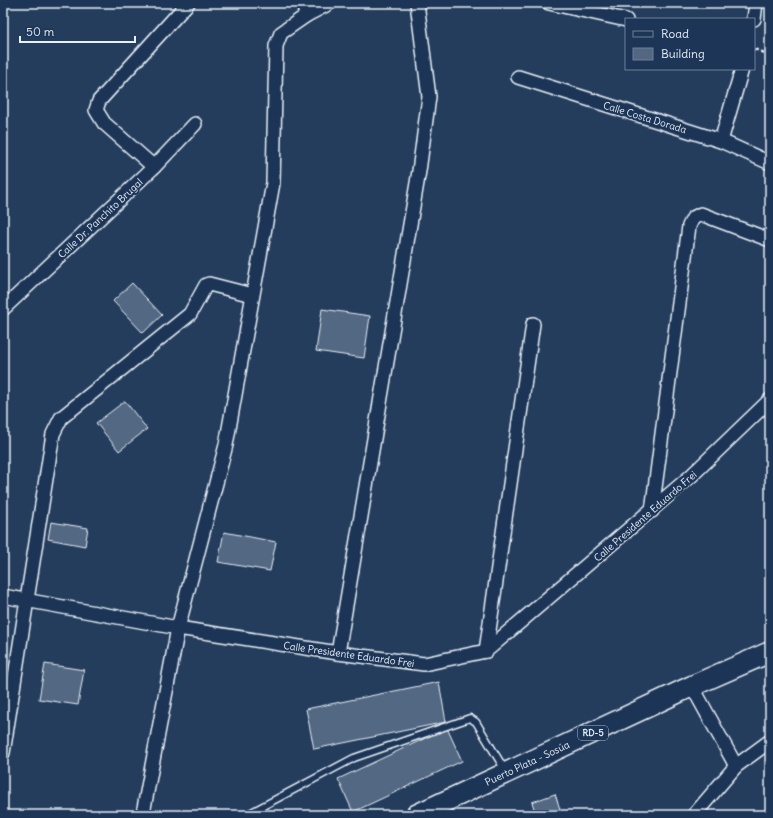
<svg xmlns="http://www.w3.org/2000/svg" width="773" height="818" viewBox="0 0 773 818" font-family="Delius,sans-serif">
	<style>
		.building { fill: #536782; stroke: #e8f1f8 }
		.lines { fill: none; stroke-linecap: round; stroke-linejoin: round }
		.lane-casing { stroke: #e8f1f8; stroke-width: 9 }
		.street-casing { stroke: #e8f1f8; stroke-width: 16 }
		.primary-casing { stroke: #e8f1f8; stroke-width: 23 }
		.path { stroke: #e8f1f8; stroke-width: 2.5; stroke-dasharray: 4 3; stroke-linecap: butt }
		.lane { stroke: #1d3557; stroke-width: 6 }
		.street { stroke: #1d3557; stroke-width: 13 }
		.primary { stroke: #1d3557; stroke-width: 20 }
		.labels { text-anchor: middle; stroke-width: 4; stroke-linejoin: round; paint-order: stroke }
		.shield { fill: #1d3557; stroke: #abb9c8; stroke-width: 1 }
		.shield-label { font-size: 9px; font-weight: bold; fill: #e8f1f8 }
		.street-label { font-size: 10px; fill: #e8f1f8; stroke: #1d3557 }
	</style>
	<rect width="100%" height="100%" fill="#253d5d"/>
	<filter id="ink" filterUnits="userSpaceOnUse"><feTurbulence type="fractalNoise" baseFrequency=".025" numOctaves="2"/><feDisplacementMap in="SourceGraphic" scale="8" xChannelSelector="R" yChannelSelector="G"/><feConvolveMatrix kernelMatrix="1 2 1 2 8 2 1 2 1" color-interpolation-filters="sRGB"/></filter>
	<g filter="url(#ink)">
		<!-- building -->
		<g class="building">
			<path d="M 132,283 L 162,315 L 143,333 L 113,301 Z"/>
			<path d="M 322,309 L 370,316 L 364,358 L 316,351 Z"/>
			<path d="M 125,401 L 147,429 L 119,451 L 96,423 Z"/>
			<path d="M 51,522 L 88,528 L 85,546 L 48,539 Z"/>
			<path d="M 224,532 L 276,542 L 270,571 L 218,562 Z"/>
			<path d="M 45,664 L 84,670 L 78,705 L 39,699 Z"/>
			<path d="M 439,682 L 446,722 L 314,749 L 306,709 Z"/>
			<path d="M 447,728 L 462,761 L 353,812 L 338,779 Z"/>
			<path d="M 555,794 L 562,815 L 536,815 L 532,802 Z"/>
		</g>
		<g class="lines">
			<!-- lane casing -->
			<g class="lane-casing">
				<path id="lane" d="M 246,815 L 354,758 L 470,718 L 476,722 L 505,770"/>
			</g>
			<!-- street casing -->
			<g class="street-casing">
				<g id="street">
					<path d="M 549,3 L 626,20"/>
					<path d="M 307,15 L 330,3"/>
					<path d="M 754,19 L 756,3"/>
					<path d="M 518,77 L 721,141 L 770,163"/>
					<path d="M 721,141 L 742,69"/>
					<path d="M 154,167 L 104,123 L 96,110 L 99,101 L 188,3"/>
					<path d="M 3,309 L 154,167 L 195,124"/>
					<path d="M 652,511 L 689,226 L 693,218 L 701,214 L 770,240"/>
					<path d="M 3,596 L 178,628 L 338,653 L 424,664 L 486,651 L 691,476 L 770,400"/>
					<path d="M 486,651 L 533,324"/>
					<path d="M 338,653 L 419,171 L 429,97 L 417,3"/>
					<path d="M 692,686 L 736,766 L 694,815"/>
					<path d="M 3,753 L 53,434 L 61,418 L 190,314 L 206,285 L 209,284 L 252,295"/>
					<path d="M 736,766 L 770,741"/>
					<path d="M 144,808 L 178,628 L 226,445 L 273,183 L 276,46 L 281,33 L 307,15 L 302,3"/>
				</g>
			</g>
			<!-- primary casing -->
			<g class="primary-casing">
				<path id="primary" d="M 416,815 L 692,686 L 770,652"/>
			</g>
			<!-- path -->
			<path class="path" d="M 754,49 L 770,55"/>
			<!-- lane -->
			<use href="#lane" class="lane"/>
			<!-- street -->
			<use href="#street" class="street"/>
			<!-- primary -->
			<use href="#primary" class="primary"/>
		</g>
	</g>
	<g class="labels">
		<!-- shield labels -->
		<rect class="shield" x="578" y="726" width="30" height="14" rx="3"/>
		<g class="shield-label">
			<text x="593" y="736">RD-5</text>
		</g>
		<!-- street labels -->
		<g class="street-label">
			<text transform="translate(645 117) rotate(17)" y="4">Calle Costa Dorada</text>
			<text transform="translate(100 218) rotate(-43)" y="4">Calle Dr. Panchito Brugal</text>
			<text transform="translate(645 516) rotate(-41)" y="4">Calle Presidente Eduardo Frei</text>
			<text transform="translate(349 654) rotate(8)" y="4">Calle Presidente Eduardo Frei</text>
			<text transform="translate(527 763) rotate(-25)" y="4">Puerto Plata - Sosúa</text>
		</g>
	</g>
	<!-- margin -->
	<rect width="773" height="818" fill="none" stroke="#1d3557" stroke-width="16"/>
	<rect x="8" y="8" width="757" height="802" fill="none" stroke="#e8f1f8" stroke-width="1.5" filter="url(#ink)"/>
	<!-- legend -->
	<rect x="625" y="18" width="130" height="52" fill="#1d3557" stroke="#6e8097"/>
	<rect x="633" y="31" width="20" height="6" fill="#1d3557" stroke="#6e8097"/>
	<text x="661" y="38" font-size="12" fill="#e8f1f8">Road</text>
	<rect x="633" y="48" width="20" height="12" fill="#536782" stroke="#6e8097"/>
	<text x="661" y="58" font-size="12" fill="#e8f1f8">Building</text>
	<!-- scale -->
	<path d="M20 36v6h115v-6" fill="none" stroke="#e8f1f8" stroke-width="2"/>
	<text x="26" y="36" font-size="12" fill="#e8f1f8" stroke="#1d3557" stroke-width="3" paint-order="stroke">50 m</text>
</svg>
